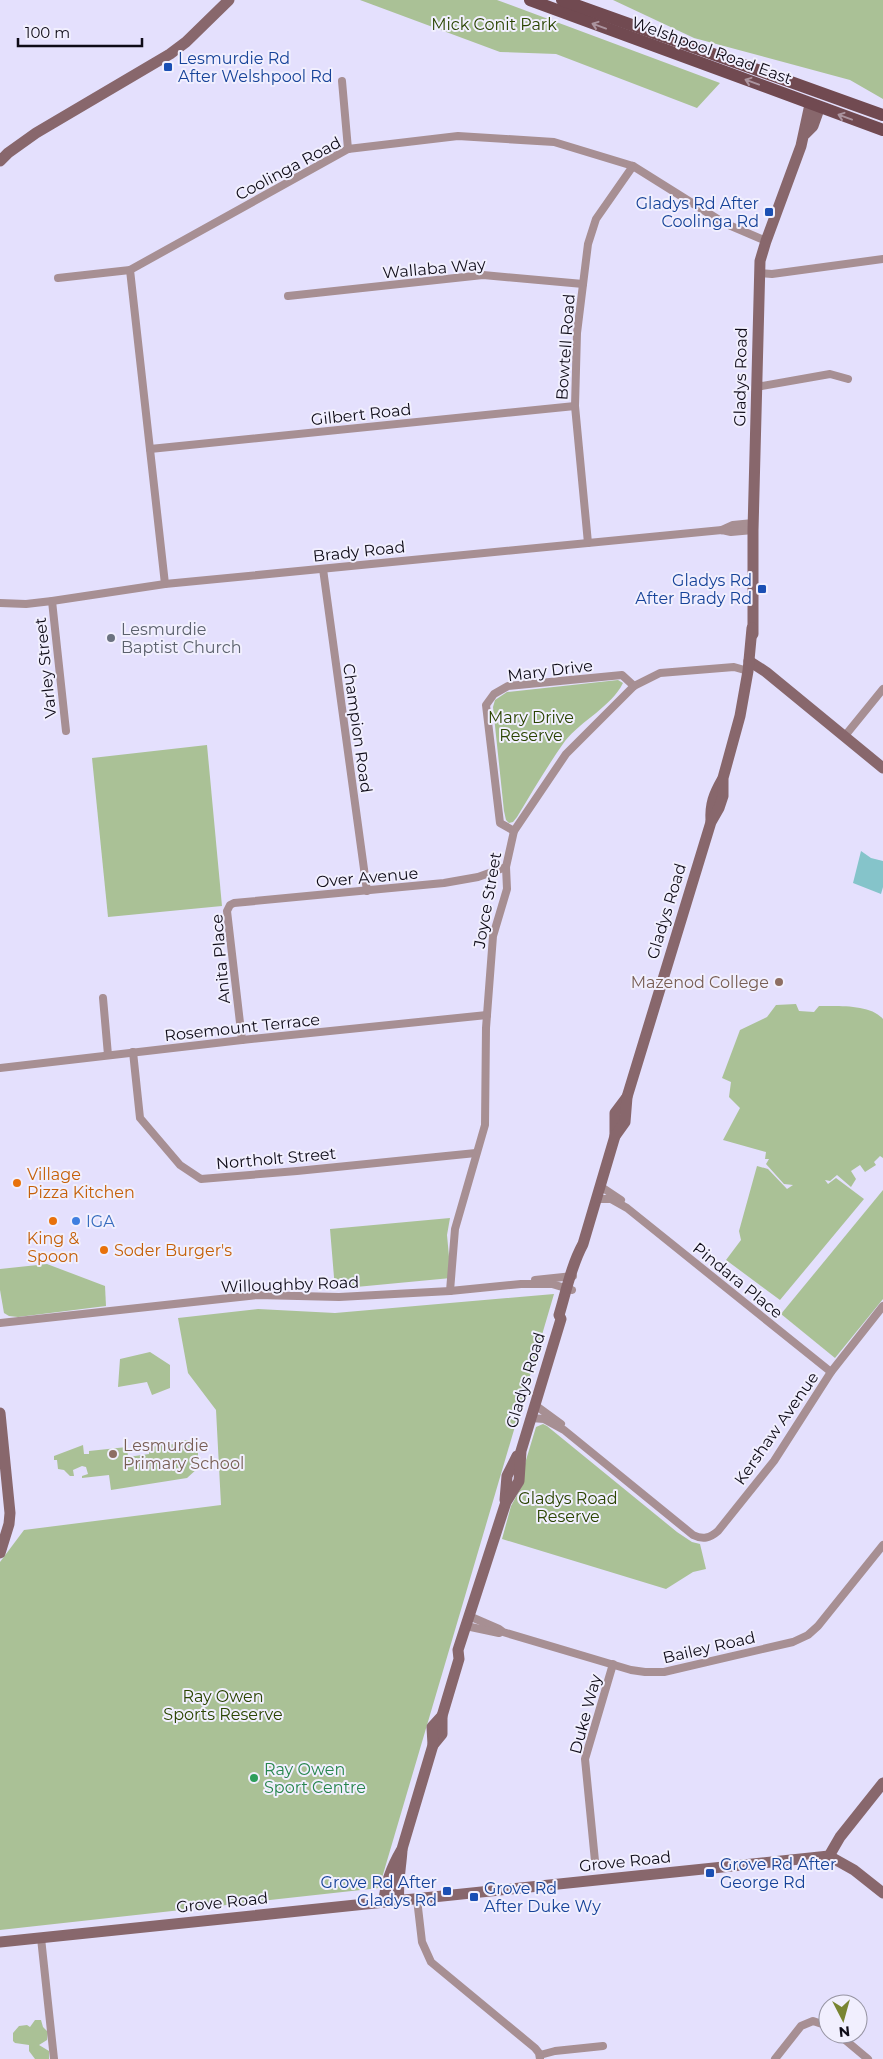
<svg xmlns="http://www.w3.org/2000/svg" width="883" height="2059" viewBox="0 0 883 2059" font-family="Montserrat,sans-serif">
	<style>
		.green { fill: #aac196 }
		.water { fill: #85c4ca }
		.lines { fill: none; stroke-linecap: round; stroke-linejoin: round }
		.street { stroke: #a78f93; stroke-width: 8 }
		.secondary { stroke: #88676c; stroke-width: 11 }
		.primary { stroke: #714a51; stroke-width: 12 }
		.oneway { stroke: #ab949f }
		.transit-dot { fill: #1a4fb4; stroke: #f1effe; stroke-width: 2 }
		.worship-dot { fill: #6b7280; stroke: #f1effe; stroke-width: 2 }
		.education-dot { fill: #8d6e63; stroke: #f1effe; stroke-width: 2 }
		.food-dot { fill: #e8710a; stroke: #f1effe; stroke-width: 2 }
		.shop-dot { fill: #3f7fe0; stroke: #f1effe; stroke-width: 2 }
		.leisure-dot { fill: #2e9e5b; stroke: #f1effe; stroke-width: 2 }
		.labels { text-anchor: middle; stroke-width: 4; stroke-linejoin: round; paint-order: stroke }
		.park-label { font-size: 16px; fill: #2a4401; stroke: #f1effe }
		.street-label { font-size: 16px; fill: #0e0b17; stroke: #f1effe }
		.transit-label { font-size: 16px; fill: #164399; stroke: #f1effe; text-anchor: start }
		.worship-label { font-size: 16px; fill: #5b616d; stroke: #f1effe; text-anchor: start }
		.education-label { font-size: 16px; fill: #785e54; stroke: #f1effe; text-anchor: end }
		.food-label { font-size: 16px; fill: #c56008; stroke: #f1effe; text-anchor: start }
		.shop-label { font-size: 16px; fill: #366cbe; stroke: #f1effe; text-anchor: start }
		.leisure-label { font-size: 16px; fill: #27864d; stroke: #f1effe; text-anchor: start }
	</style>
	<rect width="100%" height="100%" fill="#e4e0fd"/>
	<!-- green -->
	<g class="green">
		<path d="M 360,0 L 497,0 L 720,83 L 697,108 L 556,54 L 500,52 Z"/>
		<path d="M 613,0 L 883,0 L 883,99 L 850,80 L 694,38 Z"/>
		<path d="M 618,680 L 623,683 C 611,707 582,720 565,741 C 548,765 532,792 517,817 L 513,822 L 509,823 L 506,820 L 504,811 L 493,707 L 495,700 L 507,692 Z"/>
		<path d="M 207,745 L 222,906 L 108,917 L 92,758 Z"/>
		<path d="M 796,1004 L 799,1011 L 814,1012 L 819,1006 C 837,1006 871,1004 883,1019 L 883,1158 L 880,1156 L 874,1162 L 876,1165 L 865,1172 L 860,1165 L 851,1171 L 856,1179 L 851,1187 L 837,1175 L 830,1181 L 825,1180 L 828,1184 L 836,1178 L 864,1199 L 780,1300 L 726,1260 L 741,1240 L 739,1231 L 757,1166 L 768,1169 L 787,1189 L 793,1185 L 784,1184 L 766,1164 L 769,1159 L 765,1159 L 766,1152 L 723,1140 L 740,1108 L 729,1097 L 731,1082 L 722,1078 L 740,1030 L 767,1017 L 776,1005 Z"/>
		<path d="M 883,1190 L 883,1299 L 835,1358 L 781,1314 Z"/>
		<path d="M 450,1218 L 447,1235 L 451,1278 L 335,1289 L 330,1229 Z"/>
		<path d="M 47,1264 L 105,1286 L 106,1306 L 18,1317 L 9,1316 L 4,1313 L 0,1290 L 0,1269 Z"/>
		<path d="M 554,1294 L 379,1888 L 0,1930 L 0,1562 L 24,1530 L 221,1505 L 216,1410 L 188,1373 L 178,1318 L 258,1309 L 335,1313 Z"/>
		<path d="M 150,1352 L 170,1365 L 170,1388 L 152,1395 L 147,1382 L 118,1387 L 120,1359 Z"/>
		<path d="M 543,1424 L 547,1426 L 677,1532 L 692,1542 L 700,1544 L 706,1569 L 693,1572 L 666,1589 L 502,1539 L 511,1506 L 523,1484 L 523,1470 L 536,1427 Z"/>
		<path d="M 182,1440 L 194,1440 L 198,1448 L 198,1468 L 187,1478 L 111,1490 L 109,1475 L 82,1478 L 82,1476 L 88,1474 L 86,1467 L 82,1466 L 73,1470 L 74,1476 L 70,1476 L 64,1470 L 58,1469 L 57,1460 L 54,1460 L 54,1456 L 83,1445 L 84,1454 L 89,1454 L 89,1451 L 127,1447 L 128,1457 L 149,1454 L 149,1447 L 174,1444 Z"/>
		<path d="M 35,2020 L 41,2020 L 43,2027 L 48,2032 L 47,2040 L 39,2045 L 49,2051 L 49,2059 L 35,2059 L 29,2051 L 29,2045 L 15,2043 L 13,2041 L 13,2033 L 19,2026 L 27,2025 L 30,2027 Z"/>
	</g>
	<!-- water -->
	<path class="water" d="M 861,851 L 871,858 L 883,861 L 883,887 L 881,894 L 853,883 Z"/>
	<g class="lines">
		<!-- street -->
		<g class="street">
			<path d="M 342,81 L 348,149"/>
			<path d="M 759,273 L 772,274 L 883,259"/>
			<path d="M 58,278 L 130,270"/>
			<path d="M 288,296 L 483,275 L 583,284"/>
			<path d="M 756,387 L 830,374 L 848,379"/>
			<path d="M 150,449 L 575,406"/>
			<path d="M 722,530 L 733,525 L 753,523"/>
			<path d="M 588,543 L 575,406 L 577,333 L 588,244 L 596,219 L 633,166"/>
			<path d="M 323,569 L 367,891"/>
			<path d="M 165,584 L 130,270 L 348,149 L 458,136 L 554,142 L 633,166 L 724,223 L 766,241"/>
			<path d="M 52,601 L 66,731"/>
			<path d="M 0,603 L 26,604 L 52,601 L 165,584 L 722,530 L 731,532 L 753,530"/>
			<path d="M 844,737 L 883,689"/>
			<path d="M 514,831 L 500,823 L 486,705 L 494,694 L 508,686 L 622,675 L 634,686"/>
			<path d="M 103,998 L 108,1055"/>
			<path d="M 242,1040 L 227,911 L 230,905 L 234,903 L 444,883 L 478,877 L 506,867"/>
			<path d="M 133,1052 L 140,1118 L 180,1165 L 201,1179 L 297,1171 L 476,1153"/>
			<path d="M 0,1068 L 242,1040 L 487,1015"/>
			<path d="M 600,1186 L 621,1200"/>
			<path d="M 596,1199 L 611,1199 L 627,1208 L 831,1372"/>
			<path d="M 535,1280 L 573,1276"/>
			<path d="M 450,1291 L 455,1229 L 485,1125 L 486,1028 L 493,936 L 507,889 L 506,867 L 514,831 L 566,754 L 634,686 L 660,673 L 734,667 L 748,671"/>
			<path d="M 0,1323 L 257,1295 L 339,1297 L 450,1291 L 521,1284 L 552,1284 L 572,1290"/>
			<path d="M 535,1405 L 561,1424"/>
			<path d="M 531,1418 L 544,1419 L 564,1430 L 693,1535 C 703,1540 710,1538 718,1531 L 774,1461 L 831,1372 L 883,1306"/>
			<path d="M 469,1616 L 499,1629 L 503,1632 L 631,1670 L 645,1672 L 664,1672 L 793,1642 L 808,1635 L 818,1626 L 883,1545"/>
			<path d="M 466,1626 L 499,1633"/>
			<path d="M 595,1861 L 585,1759 L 613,1664"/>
			<path d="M 417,1899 L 422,1942 L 431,1962 L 535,2048 L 539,2053 L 540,2059"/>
			<path d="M 41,1938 L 54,2059"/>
			<path d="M 838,2034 L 868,2059"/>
			<path d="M 540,2055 L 555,2051 L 603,2046"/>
			<path d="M 775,2059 L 801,2026 L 813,2021 L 828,2026"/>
		</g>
		<!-- secondary -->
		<g class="secondary">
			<path d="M 0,161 L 8,153 L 36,133 L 170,54 L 186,42 L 229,0"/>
			<path d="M 753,634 L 753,530 L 760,261 L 766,241 L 801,146 L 809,109 L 814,105 L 818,112 L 813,126 L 805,134"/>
			<path d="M 749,661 L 766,672 L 883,768"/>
			<path d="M 711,821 C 710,804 714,794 722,780"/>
			<path d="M 615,1136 L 615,1113 L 627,1097"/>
			<path d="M 0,1413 L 10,1513 L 9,1524 L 0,1553"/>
			<path d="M 505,1500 L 507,1476 L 517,1456"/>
			<path d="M 433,1745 L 442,1734 L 442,1716 L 459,1659 L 458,1650 L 506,1502 L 519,1481 L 521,1451 L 561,1319 L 559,1315 C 566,1292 571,1266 583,1244 L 615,1136 L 625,1122 L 627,1097 L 711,822 L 719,808 L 723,796 L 723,778 L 740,716 L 748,671 L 752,628"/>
			<path d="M 829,1856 L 840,1837 L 883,1783"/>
			<path d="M 399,1901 C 397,1883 401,1868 402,1850"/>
			<path d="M 384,1902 C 385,1882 392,1866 402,1849 L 433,1745 L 432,1727 L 442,1716"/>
			<path d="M 0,1942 L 829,1856 L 854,1870 L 883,1893"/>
		</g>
		<!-- primary -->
		<g class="primary">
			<path d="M 530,0 L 883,130"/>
			<path d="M 562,0 C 669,39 776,76 883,115"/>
		</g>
	</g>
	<!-- one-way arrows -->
	<defs><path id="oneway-shaft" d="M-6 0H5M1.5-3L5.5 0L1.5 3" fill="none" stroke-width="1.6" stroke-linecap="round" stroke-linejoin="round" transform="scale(1.25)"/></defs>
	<g class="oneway">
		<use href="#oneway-shaft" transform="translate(599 26) rotate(-160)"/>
		<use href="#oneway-shaft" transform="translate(752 82) rotate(-160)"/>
		<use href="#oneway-shaft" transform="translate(845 117) rotate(-160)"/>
	</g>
	<!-- markers -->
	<g class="transit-dot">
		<rect x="163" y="62" width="10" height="10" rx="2.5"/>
		<rect x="764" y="207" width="10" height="10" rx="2.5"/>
		<rect x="757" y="584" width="10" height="10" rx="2.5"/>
		<rect x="705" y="1868" width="10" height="10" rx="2.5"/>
		<rect x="442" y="1886" width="10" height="10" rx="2.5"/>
		<rect x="469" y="1892" width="10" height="10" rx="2.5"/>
	</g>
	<circle class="worship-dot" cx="111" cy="638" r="5"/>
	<g class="education-dot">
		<circle cx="779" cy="982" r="5"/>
		<circle cx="113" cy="1454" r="5"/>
	</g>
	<g class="food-dot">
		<circle cx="17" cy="1183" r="5"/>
		<circle cx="53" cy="1221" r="5"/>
		<circle cx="104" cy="1250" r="5"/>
	</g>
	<circle class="shop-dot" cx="76" cy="1221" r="5"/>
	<circle class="leisure-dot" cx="254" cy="1778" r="5"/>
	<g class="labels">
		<!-- park labels -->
		<g class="park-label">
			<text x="494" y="30">Mick Conit Park</text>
			<text x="531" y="723">Mary Drive<tspan x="531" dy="18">Reserve</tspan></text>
			<text x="568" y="1504">Gladys Road<tspan x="568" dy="18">Reserve</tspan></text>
			<text x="223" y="1702">Ray Owen<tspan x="223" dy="18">Sports Reserve</tspan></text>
		</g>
		<!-- street labels -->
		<g class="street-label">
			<text transform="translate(712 50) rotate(20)" y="6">Welshpool Road East</text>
			<text transform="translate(288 168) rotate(-28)" y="6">Coolinga Road</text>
			<text transform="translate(434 268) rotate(-5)" y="6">Wallaba Way</text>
			<text transform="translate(565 347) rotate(-86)" y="6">Bowtell Road</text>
			<text transform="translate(740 377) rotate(-89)" y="6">Gladys Road</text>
			<text transform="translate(361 414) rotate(-6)" y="6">Gilbert Road</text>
			<text transform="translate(359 551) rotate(-6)" y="6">Brady Road</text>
			<text transform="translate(45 668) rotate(-96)" y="6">Varley Street</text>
			<text transform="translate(550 670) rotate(-7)" y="6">Mary Drive</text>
			<text transform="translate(358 728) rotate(82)" y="6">Champion Road</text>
			<text transform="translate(367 877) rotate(-5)" y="6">Over Avenue</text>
			<text transform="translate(487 900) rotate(-80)" y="6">Joyce Street</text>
			<text transform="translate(666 911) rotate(-73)" y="6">Gladys Road</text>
			<text transform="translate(220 959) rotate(-95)" y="6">Anita Place</text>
			<text transform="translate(242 1027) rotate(-6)" y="6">Rosemount Terrace</text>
			<text transform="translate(276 1158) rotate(-5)" y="6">Northolt Street</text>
			<text transform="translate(738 1280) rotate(39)" y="6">Pindara Place</text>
			<text transform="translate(290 1284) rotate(-2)" y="6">Willoughby Road</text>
			<text transform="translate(525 1380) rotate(-73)" y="6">Gladys Road</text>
			<text transform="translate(776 1428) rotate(-55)" y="6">Kershaw Avenue</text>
			<text transform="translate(709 1647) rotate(-13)" y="6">Bailey Road</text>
			<text transform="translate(585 1714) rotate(-75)" y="6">Duke Way</text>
			<text transform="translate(625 1861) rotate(-6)" y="6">Grove Road</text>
			<text transform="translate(222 1902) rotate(-6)" y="6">Grove Road</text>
		</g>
		<!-- transit labels -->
		<g class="transit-label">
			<text x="178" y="64">Lesmurdie Rd<tspan x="178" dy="18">After Welshpool Rd</tspan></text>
			<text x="759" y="209" text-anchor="end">Gladys Rd After<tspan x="759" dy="18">Coolinga Rd</tspan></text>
			<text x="752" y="586" text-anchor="end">Gladys Rd<tspan x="752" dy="18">After Brady Rd</tspan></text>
			<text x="720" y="1870">Grove Rd After<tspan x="720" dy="18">George Rd</tspan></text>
			<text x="437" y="1888" text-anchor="end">Grove Rd After<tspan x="437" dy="18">Gladys Rd</tspan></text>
			<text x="484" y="1894">Grove Rd<tspan x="484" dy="18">After Duke Wy</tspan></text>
		</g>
		<!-- worship labels -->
		<g class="worship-label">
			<text x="121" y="635">Lesmurdie<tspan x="121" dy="18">Baptist Church</tspan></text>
		</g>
		<!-- education labels -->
		<g class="education-label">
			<text x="769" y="988">Mazenod College</text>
			<text x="123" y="1451" text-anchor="start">Lesmurdie<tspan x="123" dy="18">Primary School</tspan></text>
		</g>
		<!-- food labels -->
		<g class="food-label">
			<text x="27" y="1180">Village<tspan x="27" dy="18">Pizza Kitchen</tspan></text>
			<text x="53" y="1244" text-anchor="middle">King &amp;<tspan x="53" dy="18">Spoon</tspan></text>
			<text x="114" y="1256">Soder Burger's</text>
		</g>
		<!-- shop labels -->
		<g class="shop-label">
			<text x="86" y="1227">IGA</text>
		</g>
		<!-- leisure labels -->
		<g class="leisure-label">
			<text x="264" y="1775">Ray Owen<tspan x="264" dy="18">Sport Centre</tspan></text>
		</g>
	</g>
	<!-- north arrow -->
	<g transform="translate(843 2019) rotate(174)"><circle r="24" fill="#f1effe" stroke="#9694a2"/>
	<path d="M0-4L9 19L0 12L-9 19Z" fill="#798532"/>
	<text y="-8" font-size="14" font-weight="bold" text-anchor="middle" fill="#0e0b17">N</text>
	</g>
	<!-- scale -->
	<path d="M18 38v8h124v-8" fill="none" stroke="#0e0b17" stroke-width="2.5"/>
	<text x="25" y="38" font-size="15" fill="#0e0b17" stroke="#f1effe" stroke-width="4" paint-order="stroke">100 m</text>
</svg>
